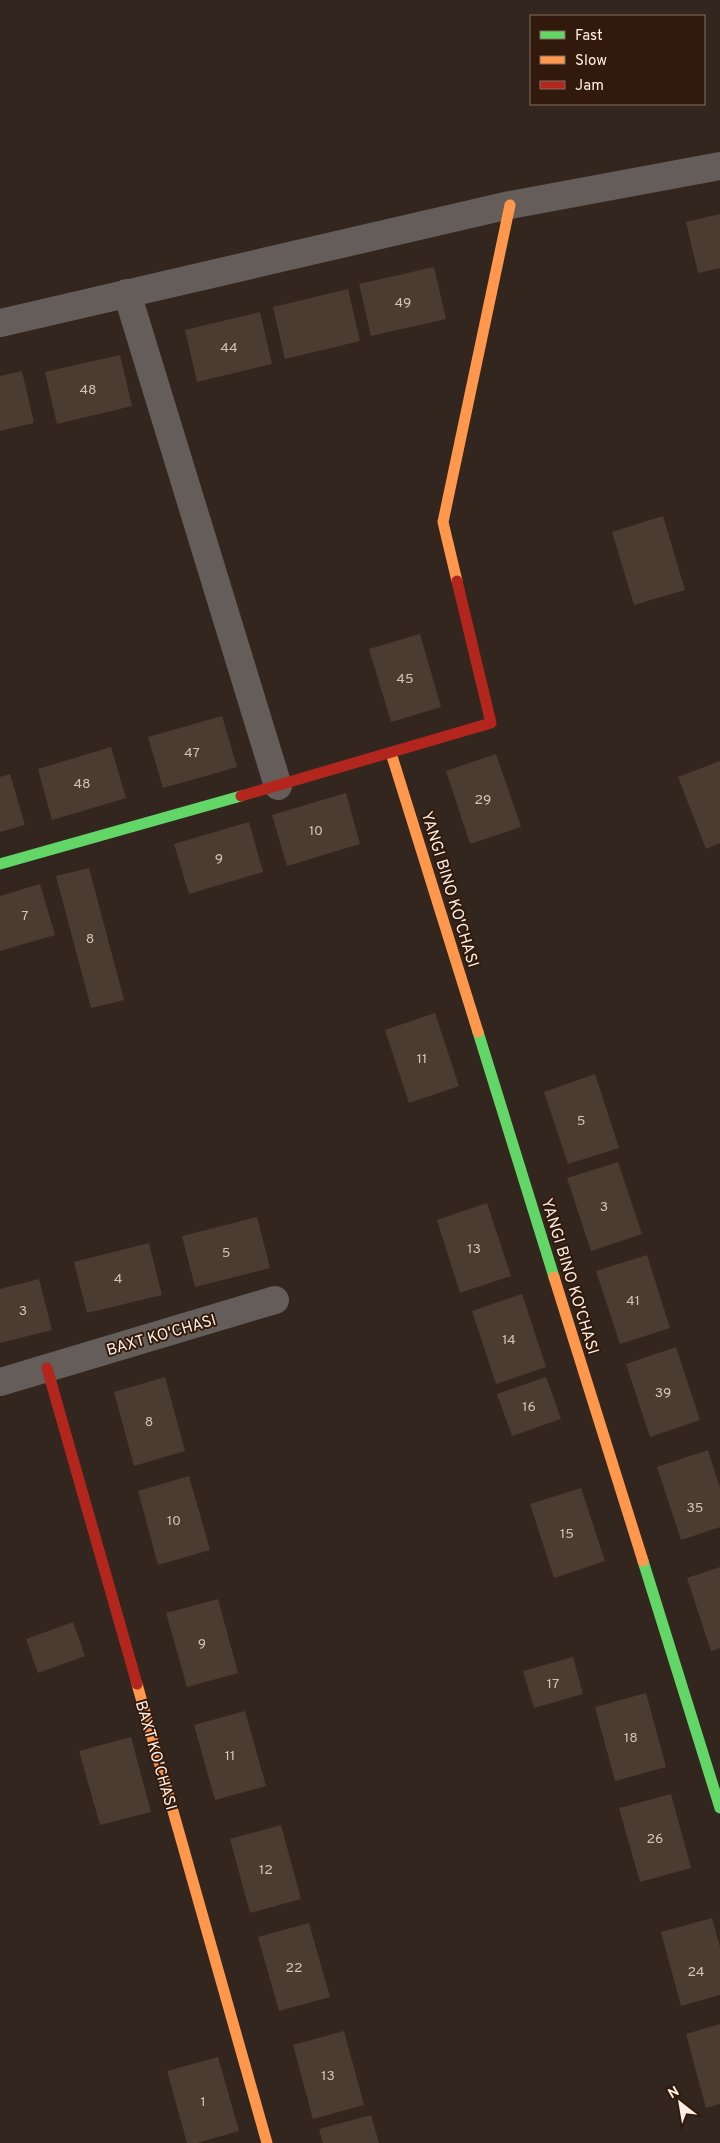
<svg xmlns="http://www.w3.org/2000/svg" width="720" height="2143" viewBox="0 0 720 2143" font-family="Overpass,sans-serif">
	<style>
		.building { fill: #4b3c31 }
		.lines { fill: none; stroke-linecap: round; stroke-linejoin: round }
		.street { stroke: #645d5a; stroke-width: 28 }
		.fast { stroke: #63d668; stroke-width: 11 }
		.slow { stroke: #ff974d; stroke-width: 11 }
		.jam { stroke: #b3261e; stroke-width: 11 }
		.labels { text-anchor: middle; stroke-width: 4; stroke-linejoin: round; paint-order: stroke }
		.number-label { font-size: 14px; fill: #d2c2b8 }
		.street-label { font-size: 16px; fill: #ffeee5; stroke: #311a0b }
	</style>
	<rect width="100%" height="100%" fill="#33261e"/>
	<!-- building -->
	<g class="building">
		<path d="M 720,214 L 720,268 L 698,273 L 686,222 Z"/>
		<path d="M 434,267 L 446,319 L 371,336 L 359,284 Z"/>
		<path d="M 348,289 L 360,341 L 285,359 L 273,307 Z"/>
		<path d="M 260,312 L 272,364 L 197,382 L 185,330 Z"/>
		<path d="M 120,355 L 132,406 L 57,424 L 45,372 Z"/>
		<path d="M 22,371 L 34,423 L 0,431 L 0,376 Z"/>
		<path d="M 663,516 L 685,590 L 634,605 L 612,532 Z"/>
		<path d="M 420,634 L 441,707 L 391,722 L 369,649 Z"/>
		<path d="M 222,716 L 237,767 L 163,788 L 148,737 Z"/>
		<path d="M 111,747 L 126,798 L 52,820 L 38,769 Z"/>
		<path d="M 496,754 L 521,827 L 470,844 L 446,771 Z"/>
		<path d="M 720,761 L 720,843 L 706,849 L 678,777 Z"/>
		<path d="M 10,774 L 25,825 L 0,832 L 0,777 Z"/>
		<path d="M 346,793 L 360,844 L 287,866 L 272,815 Z"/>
		<path d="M 249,822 L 263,872 L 189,894 L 174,844 Z"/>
		<path d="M 89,868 L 124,1000 L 91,1008 L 56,876 Z"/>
		<path d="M 40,884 L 55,935 L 0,951 L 0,896 Z"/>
		<path d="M 435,1013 L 459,1086 L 409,1103 L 385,1030 Z"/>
		<path d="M 595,1074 L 619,1148 L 568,1164 L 544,1092 Z"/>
		<path d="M 618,1162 L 642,1234 L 591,1251 L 567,1178 Z"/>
		<path d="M 487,1203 L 511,1276 L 460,1293 L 437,1220 Z"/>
		<path d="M 257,1217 L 270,1268 L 195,1287 L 182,1236 Z"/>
		<path d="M 149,1243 L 162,1295 L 87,1313 L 74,1262 Z"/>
		<path d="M 647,1255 L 670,1328 L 620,1344 L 596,1271 Z"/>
		<path d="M 39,1279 L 52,1330 L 0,1343 L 0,1289 Z"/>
		<path d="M 522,1294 L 546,1367 L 496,1384 L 472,1311 Z"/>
		<path d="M 676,1347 L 700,1420 L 650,1437 L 626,1364 Z"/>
		<path d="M 165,1377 L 185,1451 L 134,1466 L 114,1392 Z"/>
		<path d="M 546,1377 L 561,1419 L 512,1436 L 497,1394 Z"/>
		<path d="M 708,1450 L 720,1488 L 720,1527 L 681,1540 L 657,1467 Z"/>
		<path d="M 189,1476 L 210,1550 L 158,1565 L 138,1491 Z"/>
		<path d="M 581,1488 L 605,1561 L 554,1578 L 530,1504 Z"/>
		<path d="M 720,1567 L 720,1648 L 711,1651 L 687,1578 Z"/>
		<path d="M 218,1599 L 238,1673 L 187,1687 L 166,1613 Z"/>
		<path d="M 73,1622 L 85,1656 L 38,1673 L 26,1639 Z"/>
		<path d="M 573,1657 L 583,1694 L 534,1708 L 523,1671 Z"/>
		<path d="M 646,1693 L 666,1767 L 615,1781 L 595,1707 Z"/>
		<path d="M 245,1711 L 266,1786 L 215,1800 L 194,1725 Z"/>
		<path d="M 131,1737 L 151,1812 L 100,1825 L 79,1751 Z"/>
		<path d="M 671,1794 L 691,1868 L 640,1882 L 619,1808 Z"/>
		<path d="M 281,1825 L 301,1899 L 250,1913 L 230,1839 Z"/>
		<path d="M 712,1918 L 720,1947 L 720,1995 L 681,2006 L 661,1932 Z"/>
		<path d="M 309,1923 L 330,1997 L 279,2011 L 258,1937 Z"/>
		<path d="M 720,2024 L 720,2104 L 706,2108 L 686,2034 Z"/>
		<path d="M 344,2031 L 364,2105 L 313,2119 L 293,2045 Z"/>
		<path d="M 218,2057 L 239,2131 L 197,2143 L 187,2143 L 167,2071 Z"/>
		<path d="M 371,2115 L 379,2143 L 323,2143 L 319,2129 Z"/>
	</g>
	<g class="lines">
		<!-- street -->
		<g class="street">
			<path d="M 127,293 L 278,786"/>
			<path d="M 0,323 L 510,205 L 720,166"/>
			<path d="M 0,1382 L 275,1300"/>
		</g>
		<!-- fast -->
		<g class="fast">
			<path d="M 0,864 L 241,796"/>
			<path d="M 478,1032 L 554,1277"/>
			<path d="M 643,1561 L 720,1808"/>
		</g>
		<!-- slow -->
		<g class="slow">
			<path d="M 457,581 L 443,522 L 510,205"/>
			<path d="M 391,753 L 478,1032"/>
			<path d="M 554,1277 L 643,1561"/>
			<path d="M 137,1684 L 267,2143"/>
		</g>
		<!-- jam -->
		<g class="jam">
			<path d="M 241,796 L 491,723 L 457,581"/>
			<path d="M 47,1368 L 137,1684"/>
		</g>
	</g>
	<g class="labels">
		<!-- number labels -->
		<g class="number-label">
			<text x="403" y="307">49</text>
			<text x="229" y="352">44</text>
			<text x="88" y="394">48</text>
			<text x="405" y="683">45</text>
			<text x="192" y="757">47</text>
			<text x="82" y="788">48</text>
			<text x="483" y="804">29</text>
			<text x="316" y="835">10</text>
			<text x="219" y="863">9</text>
			<text x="25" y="920">7</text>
			<text x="90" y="943">8</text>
			<text x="422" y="1063">11</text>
			<text x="581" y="1125">5</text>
			<text x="604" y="1211">3</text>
			<text x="474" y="1253">13</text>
			<text x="226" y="1257">5</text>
			<text x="118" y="1283">4</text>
			<text x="633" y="1305">41</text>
			<text x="23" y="1315">3</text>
			<text x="509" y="1344">14</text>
			<text x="663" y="1397">39</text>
			<text x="529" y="1411">16</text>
			<text x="149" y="1426">8</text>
			<text x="695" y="1512">35</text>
			<text x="174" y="1525">10</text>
			<text x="567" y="1538">15</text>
			<text x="202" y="1648">9</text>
			<text x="553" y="1688">17</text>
			<text x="631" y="1742">18</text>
			<text x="230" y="1760">11</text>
			<text x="655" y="1843">26</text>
			<text x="266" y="1874">12</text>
			<text x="294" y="1972">22</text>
			<text x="696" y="1976">24</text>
			<text x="328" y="2080">13</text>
			<text x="203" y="2106">1</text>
		</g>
		<!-- street labels -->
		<g class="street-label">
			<text transform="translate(451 889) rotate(73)" y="6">YANGI BINO KO'CHASI</text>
			<text transform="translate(571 1276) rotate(73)" y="6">YANGI BINO KO'CHASI</text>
			<text transform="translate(161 1334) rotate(-16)" y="6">BAXT KO'CHASI</text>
			<text transform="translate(157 1755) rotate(74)" y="6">BAXT KO'CHASI</text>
		</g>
	</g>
	<!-- legend -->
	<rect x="530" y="15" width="175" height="90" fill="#311a0b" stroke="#836f62"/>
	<rect x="540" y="31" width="25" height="8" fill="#63d668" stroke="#836f62"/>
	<text x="575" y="40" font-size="15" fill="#ffeee5">Fast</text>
	<rect x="540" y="56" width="25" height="8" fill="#ff974d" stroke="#836f62"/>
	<text x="575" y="65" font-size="15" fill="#ffeee5">Slow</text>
	<rect x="540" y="81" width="25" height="8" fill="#b3261e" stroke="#836f62"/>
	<text x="575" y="90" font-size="15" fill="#ffeee5">Jam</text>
	<!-- north arrow -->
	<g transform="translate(680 2103) rotate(329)" stroke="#311a0b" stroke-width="4" paint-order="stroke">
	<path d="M0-4L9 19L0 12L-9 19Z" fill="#ffeee5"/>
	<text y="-8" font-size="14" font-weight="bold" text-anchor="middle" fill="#ffeee5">N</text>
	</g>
</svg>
